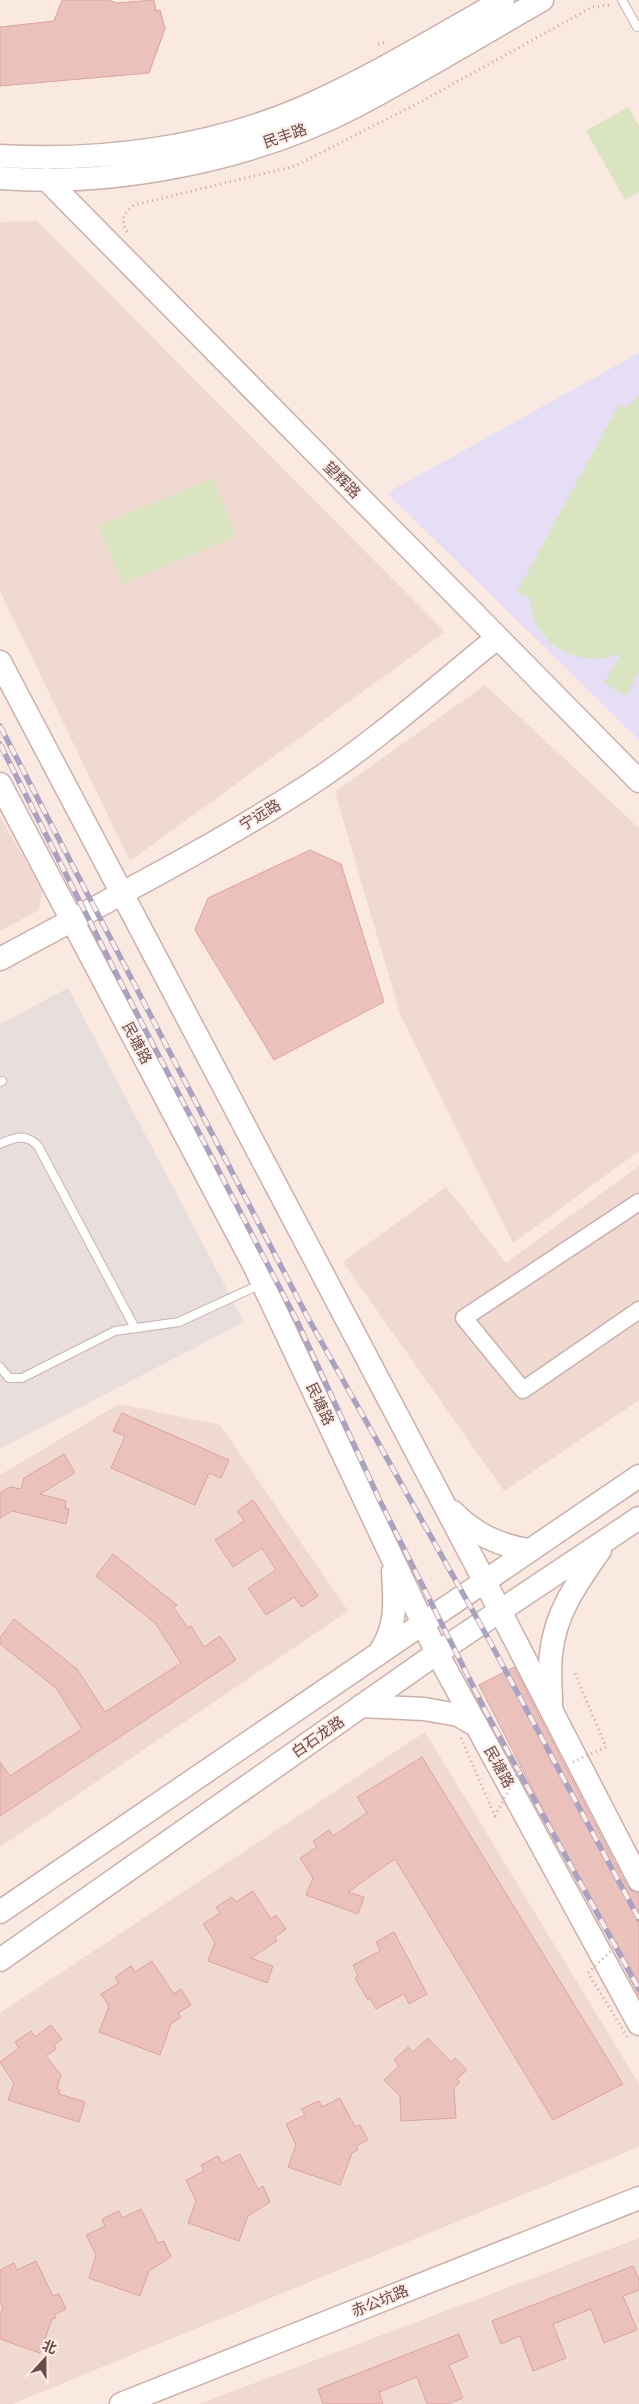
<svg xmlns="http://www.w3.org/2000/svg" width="639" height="2404" viewBox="0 0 639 2404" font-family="Commissioner,'Noto Sans SC',sans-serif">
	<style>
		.residential { fill: #f0d9d0 }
		.industrial { fill: #e8dedc }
		.education { fill: #e6def5 }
		.green { fill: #dae4c1 }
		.building { fill: #ebc1bb; stroke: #dca49e }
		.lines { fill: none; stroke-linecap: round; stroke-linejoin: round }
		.lane-casing { stroke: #cab1ac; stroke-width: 10 }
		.street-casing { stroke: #cab1ac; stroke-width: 19 }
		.secondary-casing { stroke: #cdafaa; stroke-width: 25 }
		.path { stroke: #cfa49f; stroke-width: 3; stroke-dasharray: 1 4; stroke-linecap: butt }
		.lane { stroke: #fff; stroke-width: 8 }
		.street { stroke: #fff; stroke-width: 16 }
		.secondary { stroke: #fff; stroke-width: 22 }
		.rail-casing { stroke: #a9a2c0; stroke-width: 5.5 }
		.rail { stroke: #fdede6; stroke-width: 4; stroke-dasharray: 11; stroke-linecap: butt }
		.path-bridge { stroke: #cfa49f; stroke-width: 3; stroke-dasharray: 1 4; stroke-linecap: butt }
		.labels { text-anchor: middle; stroke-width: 4; stroke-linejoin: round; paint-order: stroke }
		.street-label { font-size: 15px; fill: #6d4d4b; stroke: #fdede6 }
	</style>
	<rect width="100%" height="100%" fill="#f9e9e1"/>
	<!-- residential -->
	<g class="residential">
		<path d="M 37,221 L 445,632 L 130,861 L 0,591 L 0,222 Z"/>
		<path d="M 485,685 L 639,828 L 639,1151 L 513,1243 L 400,1014 L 335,792 Z"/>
		<path d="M 0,816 L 42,890 L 39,910 L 0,931 Z"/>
		<path d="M 639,1166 L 639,1400 L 504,1491 L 343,1262 L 446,1187 L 506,1263 Z"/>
		<path d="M 119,1404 L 220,1425 L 348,1611 L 0,1847 L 0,1475 Z"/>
		<path d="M 425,1732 L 639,2084 L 639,2147 L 12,2404 L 0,2404 L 0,2013 Z"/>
		<path d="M 639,2238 L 639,2404 L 199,2404 Z"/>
	</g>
	<!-- industrial -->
	<path class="industrial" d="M 68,988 L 244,1322 L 0,1449 L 0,1024 Z"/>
	<!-- education -->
	<path class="education" d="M 639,353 L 639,740 L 387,493 Z"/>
	<!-- green -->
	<g class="green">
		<path d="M 628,107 L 639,126 L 639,192 L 625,200 L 586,131 Z"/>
		<path d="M 639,396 L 639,672 L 626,696 L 604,683 L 621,654 C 587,666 551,655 535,621 C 532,614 531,605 530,598 L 517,592 L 619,405 L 625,408 Z"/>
		<path d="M 213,478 L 237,536 L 123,584 L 98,526 Z"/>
	</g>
	<!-- building -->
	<g class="building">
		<path d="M 62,0 L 109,0 L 116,3 L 154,0 L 156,11 L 160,10 L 165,29 L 149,73 L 0,86 L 0,27 L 54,21 Z"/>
		<path d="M 310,850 L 341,864 L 384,1002 L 274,1060 L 195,930 L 208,898 Z"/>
		<path d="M 122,1413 L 229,1460 L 221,1478 L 209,1473 L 195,1505 L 111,1468 L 125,1436 L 113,1431 Z"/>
		<path d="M 64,1454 L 75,1473 L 40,1494 L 66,1501 L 65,1508 L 69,1509 L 66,1524 L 12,1511 L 0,1518 L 0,1493 L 10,1487 L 21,1489 L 24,1478 Z"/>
		<path d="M 253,1500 L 318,1596 L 302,1607 L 294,1597 L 266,1615 L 248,1588 L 276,1570 L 262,1548 L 233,1567 L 215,1540 L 244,1521 L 237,1511 Z"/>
		<path d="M 113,1554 L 177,1605 L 174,1608 L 188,1628 L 191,1626 L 204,1647 L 220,1636 L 236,1660 L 0,1816 L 0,1762 L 10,1776 L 82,1729 L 56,1688 L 0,1644 L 0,1638 L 14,1619 L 77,1669 L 105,1712 L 181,1663 L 155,1623 L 96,1576 Z"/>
		<path d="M 514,1667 L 627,1886 L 632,1891 L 639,1893 L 639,1996 L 479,1685 Z"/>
		<path d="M 422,1757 L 623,2084 L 553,2120 L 395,1859 L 348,1892 L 364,1897 L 358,1914 L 306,1895 L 313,1878 L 300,1858 L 317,1847 L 313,1841 L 329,1830 L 333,1836 L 367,1813 L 357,1797 Z"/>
		<path d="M 253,1891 L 271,1919 L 276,1915 L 286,1929 L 275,1937 L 277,1941 L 251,1958 L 273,1966 L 267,1983 L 208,1961 L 215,1942 L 203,1924 L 220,1913 L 216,1907 L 232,1897 L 236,1902 Z"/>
		<path d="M 394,1932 L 427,1994 L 409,2004 L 404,1994 L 376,2009 L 370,1998 L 368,2000 L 355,1978 L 358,1976 L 353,1965 L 380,1951 L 376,1942 Z"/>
		<path d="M 152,1961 L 174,1994 L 181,1989 L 191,2005 L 178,2013 L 181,2017 L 171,2024 L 160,2055 L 99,2032 L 109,2006 L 101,1994 L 119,1983 L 115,1977 L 131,1966 L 135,1972 Z"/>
		<path d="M 51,2025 L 62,2039 L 54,2045 L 56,2049 L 46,2056 L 61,2075 L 57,2089 L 60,2090 L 59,2094 L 85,2102 L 79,2122 L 8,2100 L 14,2083 L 0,2062 L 19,2048 L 15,2042 L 31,2031 L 35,2037 Z"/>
		<path d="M 428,2038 L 451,2062 L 455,2058 L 467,2070 L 457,2079 L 460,2082 L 454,2088 L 456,2118 L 401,2121 L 400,2096 L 384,2080 L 399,2066 L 394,2060 L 408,2047 L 413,2052 Z"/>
		<path d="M 340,2098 L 355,2127 L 360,2125 L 368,2140 L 356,2146 L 358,2150 L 352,2153 L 340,2185 L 288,2167 L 296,2145 L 286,2124 L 305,2115 L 301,2109 L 319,2101 L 322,2107 Z"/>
		<path d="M 240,2154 L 258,2189 L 263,2186 L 270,2202 L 248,2216 L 239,2241 L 188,2223 L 196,2201 L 186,2180 L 204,2171 L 201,2165 L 218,2156 L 222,2163 Z"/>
		<path d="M 141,2209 L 158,2243 L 164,2241 L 171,2257 L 149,2271 L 140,2296 L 89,2278 L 96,2255 L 86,2235 L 105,2226 L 102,2219 L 119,2211 L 122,2218 Z"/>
		<path d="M 36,2261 L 53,2296 L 59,2294 L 66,2309 L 54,2315 L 56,2318 L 52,2319 L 40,2353 L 0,2339 L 0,2315 L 3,2307 L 0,2301 L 0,2270 L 14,2263 L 17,2270 Z"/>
		<path d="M 633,2266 L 639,2280 L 639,2290 L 623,2296 L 637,2330 L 604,2343 L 591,2309 L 553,2324 L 566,2358 L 533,2371 L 520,2336 L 501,2344 L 492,2321 Z"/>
		<path d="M 459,2334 L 468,2357 L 449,2365 L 463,2398 L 448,2404 L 427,2404 L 417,2377 L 379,2392 L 383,2404 L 323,2404 L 318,2389 Z"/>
	</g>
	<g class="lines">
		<!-- lane casing -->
		<g class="lane-casing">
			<g id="lane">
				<path d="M 622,0 L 637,27"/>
				<path d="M 0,1082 L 2,1081"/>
				<path d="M 0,1144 C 15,1137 26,1133 38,1146 L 135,1328"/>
				<path d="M 0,1367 L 9,1378 L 22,1378 L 115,1331 L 179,1322 L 261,1284"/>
			</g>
		</g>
		<!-- street casing -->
		<g class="street-casing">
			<path id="street" d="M 639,1202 L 464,1318 L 523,1390 L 639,1310"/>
		</g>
		<!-- secondary casing -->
		<g class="secondary-casing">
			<g id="secondary">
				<path d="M 0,156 C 100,162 209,148 302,108 C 371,78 436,38 503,0"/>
				<path d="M 0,178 C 114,187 252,160 354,107 C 417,74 479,36 542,0"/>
				<path d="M 46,179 L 639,781"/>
				<path d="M 0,662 L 484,1580 L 639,1880"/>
				<path d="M 0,784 L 255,1267 L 437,1653 L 639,2024"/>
				<path d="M 0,959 C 103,903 208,850 306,787 C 374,743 435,688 497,638"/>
				<path d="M 453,1512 C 475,1534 498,1545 528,1550"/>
				<path d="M 381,1650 C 397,1626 395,1599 393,1572"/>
				<path d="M 551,1705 C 551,1688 549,1671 551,1654 C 555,1613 577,1583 600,1550"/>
				<path d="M 361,1706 L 424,1709 L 458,1715 L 477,1726"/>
				<path d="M 0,1912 L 639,1476"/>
				<path d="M 0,1960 L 437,1653 L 639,1518"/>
				<path d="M 121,2404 L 639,2198"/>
			</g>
		</g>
		<!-- path -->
		<g class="path">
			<path d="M 378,44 L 388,42"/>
			<path d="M 127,232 C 120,219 124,213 134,205 L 295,166 L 426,99 L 592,7 L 609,5"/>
		</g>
		<!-- lane -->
		<use href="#lane" class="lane"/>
		<!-- street -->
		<use href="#street" class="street"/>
		<!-- secondary -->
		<use href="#secondary" class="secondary"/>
		<!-- rail casing -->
		<g class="rail-casing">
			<g id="rail">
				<path d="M 0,726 L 308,1318 L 488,1638 L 639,1919"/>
				<path d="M 0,744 L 123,987 L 297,1321 L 380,1501 L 486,1712 L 639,1989"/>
			</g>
		</g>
		<!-- rail -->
		<use href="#rail" class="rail"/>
		<!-- path-bridge -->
		<g class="path-bridge">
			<path d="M 461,1738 L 495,1816 L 521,1767"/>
			<path d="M 573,1762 L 606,1747 L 574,1671"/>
			<path d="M 614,1948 L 588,1973 L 628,2038"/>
		</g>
	</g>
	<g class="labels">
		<!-- street labels -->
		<g class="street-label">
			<text transform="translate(285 136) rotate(-19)" y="5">民丰路</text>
			<text transform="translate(342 480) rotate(45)" y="5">望辉路</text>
			<text transform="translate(260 815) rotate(-31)" y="5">宁远路</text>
			<text transform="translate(137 1043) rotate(62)" y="5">民塘路</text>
			<text transform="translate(320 1404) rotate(65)" y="5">民塘路</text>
			<text transform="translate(318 1737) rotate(-35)" y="5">白石龙路</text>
			<text transform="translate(499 1767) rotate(61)" y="5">民塘路</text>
			<text transform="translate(380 2301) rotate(-22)" y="5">赤公坑路</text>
		</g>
	</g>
	<!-- north arrow -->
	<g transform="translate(45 2359) rotate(21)" stroke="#fdede6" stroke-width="4" paint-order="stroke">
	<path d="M0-4L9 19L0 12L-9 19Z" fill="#6d4d4b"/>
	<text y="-8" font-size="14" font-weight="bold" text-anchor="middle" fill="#6d4d4b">北</text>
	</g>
</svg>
